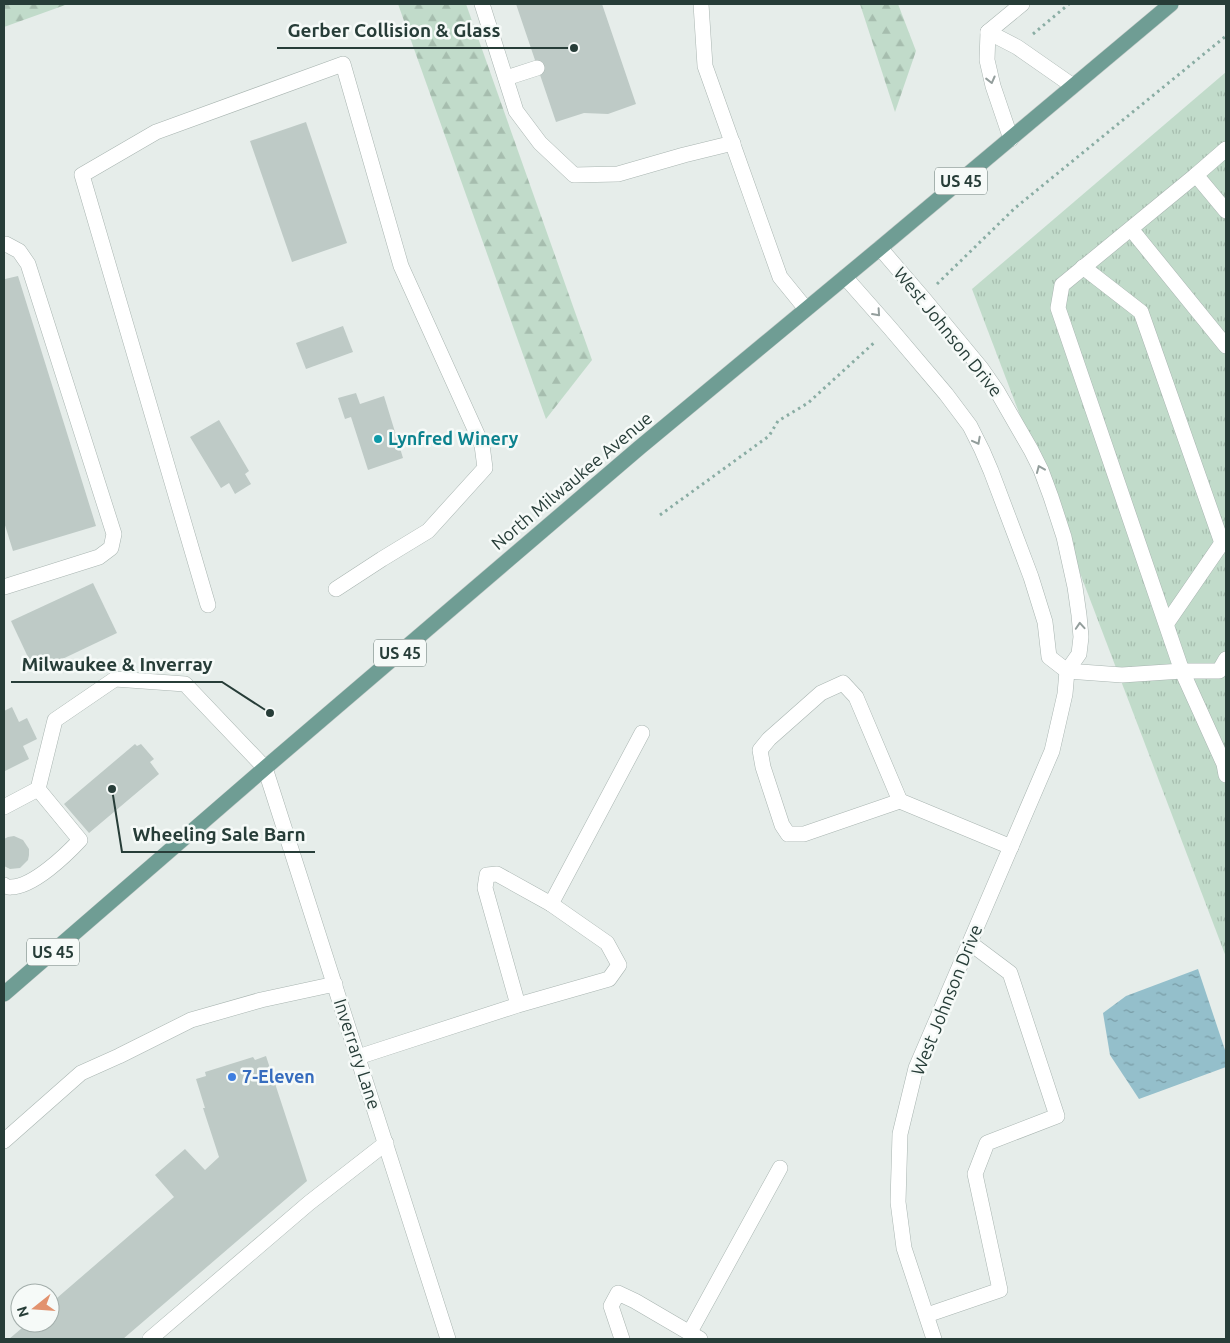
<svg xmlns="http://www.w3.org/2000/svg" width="1230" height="1343" viewBox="0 0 1230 1343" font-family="Ubuntu,sans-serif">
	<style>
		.grass { fill: url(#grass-tufts) }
		.forest { fill: url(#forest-firs) }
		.water { fill: url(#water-ripples) }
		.building { fill: #becac6 }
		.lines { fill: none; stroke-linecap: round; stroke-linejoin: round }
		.minor-casing { stroke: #a9b5b1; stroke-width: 16 }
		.major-casing { stroke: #c3c9c7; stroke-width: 16 }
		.path { stroke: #8aada4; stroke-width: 3; stroke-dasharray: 2.5 4; stroke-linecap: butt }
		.minor { stroke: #fff; stroke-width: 15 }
		.major { stroke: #6f9d94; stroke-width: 15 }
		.oneway { stroke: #939e9c }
		.culture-dot { fill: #0f9aa8; stroke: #f6faf8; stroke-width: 2 }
		.shop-dot { fill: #3f7fe0; stroke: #f6faf8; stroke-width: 2 }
		.labels { text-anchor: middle; stroke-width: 5; stroke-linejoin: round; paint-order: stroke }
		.shield { fill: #f6faf8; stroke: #657672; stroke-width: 1 }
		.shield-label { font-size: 16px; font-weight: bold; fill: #273d38 }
		.street-label { font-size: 18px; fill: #273d38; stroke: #f6faf8 }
		.culture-label { font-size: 18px; font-weight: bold; fill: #0d838f; stroke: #f6faf8; text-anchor: start }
		.shop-label { font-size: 18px; font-weight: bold; fill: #366cbe; stroke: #f6faf8; text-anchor: start }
		.leader { fill: none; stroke: #273d38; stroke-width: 2 }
		.callout-dot { fill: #273d38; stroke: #f6faf8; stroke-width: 2 }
		.callout-label { font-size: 19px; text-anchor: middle; font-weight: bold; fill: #273d38; stroke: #f6faf8; stroke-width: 5; stroke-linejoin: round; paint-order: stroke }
	</style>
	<defs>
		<pattern id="grass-tufts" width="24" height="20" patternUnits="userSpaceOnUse" patternTransform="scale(1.25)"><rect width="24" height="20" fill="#c1dbca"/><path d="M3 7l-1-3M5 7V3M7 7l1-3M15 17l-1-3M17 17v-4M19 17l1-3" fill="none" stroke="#a6bdae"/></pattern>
		<pattern id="forest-firs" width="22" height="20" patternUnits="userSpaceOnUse" patternTransform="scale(1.25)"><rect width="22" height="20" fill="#c1dbca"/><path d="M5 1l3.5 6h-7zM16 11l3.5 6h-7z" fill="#a6bdae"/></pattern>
		<pattern id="water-ripples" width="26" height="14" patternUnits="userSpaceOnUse" patternTransform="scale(1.25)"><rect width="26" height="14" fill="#94bfcb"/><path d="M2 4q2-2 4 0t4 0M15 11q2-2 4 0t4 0" fill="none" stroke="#799ca6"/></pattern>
	</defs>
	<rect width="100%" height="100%" fill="#e6edea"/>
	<!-- grass -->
	<path class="grass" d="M 1226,72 L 1226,957 L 972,289 Z"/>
	<!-- forest -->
	<g class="forest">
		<path d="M 4,4 L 68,4 L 4,27 Z"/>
		<path d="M 398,4 L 466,4 L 592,360 L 546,419 Z"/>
		<path d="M 860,4 L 898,4 L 916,51 L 895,112 Z"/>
	</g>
	<!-- water -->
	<path class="water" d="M 1198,969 L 1226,1053 L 1226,1067 L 1139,1099 L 1110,1055 L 1103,1013 L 1126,996 Z"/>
	<!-- building -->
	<g class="building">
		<path d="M 516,4 L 602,4 L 636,104 L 608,114 L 584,113 L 556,122 Z"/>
		<path d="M 306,122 L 347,243 L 292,262 L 250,141 Z"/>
		<path d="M 4,275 L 5,279 L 18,276 L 96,526 L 13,551 L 4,522 Z"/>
		<path d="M 343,326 L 353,352 L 306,369 L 296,343 Z"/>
		<path d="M 356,393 L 360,404 L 384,396 L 403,458 L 368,470 L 351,417 L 345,419 L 338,398 Z"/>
		<path d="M 219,420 L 249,471 L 245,474 L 251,484 L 235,494 L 229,483 L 221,488 L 190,437 Z"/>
		<path d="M 93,583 L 117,633 L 35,672 L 11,621 Z"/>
		<path d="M 12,707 L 19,722 L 27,718 L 37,739 L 23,746 L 29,759 L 5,771 L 4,711 Z"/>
		<path d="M 135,744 L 137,746 L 141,744 L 154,759 L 150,762 L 159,774 L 89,833 L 64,804 Z"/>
		<path d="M 14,836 L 23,840 L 29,849 L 29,855 L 28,860 L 20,868 L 10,869 L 4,866 L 4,839 L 8,837 Z"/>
		<path d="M 266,1056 L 307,1181 L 123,1339 L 9,1339 L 28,1323 L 50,1323 L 50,1304 L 174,1197 L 155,1175 L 185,1149 L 205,1170 L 219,1157 L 203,1108 L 205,1108 L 196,1079 L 206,1076 L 205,1072 L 253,1057 L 255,1060 Z"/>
	</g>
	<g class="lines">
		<!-- minor casing -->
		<g class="minor-casing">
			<g id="minor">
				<path d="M 482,4 L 516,111 L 540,143 L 574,175 L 618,174 L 684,155 L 733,143"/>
				<path d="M 701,4 L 705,66 L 780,277 L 806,309"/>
				<path d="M 988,32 L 1017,47 L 1073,86"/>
				<path d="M 506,78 L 537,68"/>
				<path d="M 1011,139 L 993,86 L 987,60 L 988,32 L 1022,4"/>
				<path d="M 1226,149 L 1196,175 L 1226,211"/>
				<path d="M 1131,229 L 1226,346"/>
				<path d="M 4,245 L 6,244 L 19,251 L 28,264 L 114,534 L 111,548 L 99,557 L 4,587"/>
				<path d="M 880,248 L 923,298 L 981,368 L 997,391 L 1031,450 L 1041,470 L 1051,497 L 1064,537 L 1075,587 L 1079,615 L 1081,637 L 1079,654 L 1067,671 L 1065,694 L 1052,751 L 916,1068 L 900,1134 L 898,1202 L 904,1248 L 934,1339"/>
				<path d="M 1083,267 L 1141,312 L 1222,543"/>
				<path d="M 845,277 L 890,328 L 946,394 L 970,426 L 982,450 L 991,471 L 1031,577 L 1045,622 L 1049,657 L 1067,671"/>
				<path d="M 208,605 L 82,175 L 156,132 L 343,64 L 401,266 L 482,445 L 485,468 L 428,531 L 382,559 L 336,589"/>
				<path d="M 1167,623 L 1226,537"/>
				<path d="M 1226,659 L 1219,671 L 1182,671 L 1224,764 L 1226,775"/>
				<path d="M 1067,671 L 1122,675 L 1182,671 L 1058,308 L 1062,285 L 1196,175"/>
				<path d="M 843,683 L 856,697 L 900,801 L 804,834 L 788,834 L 782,825 L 763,767 L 760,750 L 769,739 L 821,693 Z"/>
				<path d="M 900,801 L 1011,847"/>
				<path d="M 4,807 L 38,789 L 55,720 L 115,679 L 185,684 L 265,768 L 448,1339"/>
				<path d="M 4,885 C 5,886 10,888 11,887 C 33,887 66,855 80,840 L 38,789"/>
				<path d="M 551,904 L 642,733"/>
				<path d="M 358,1057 L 518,1005 L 609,979 L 619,965 L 607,943 L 551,904 L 497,874 L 487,875 L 485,888 L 518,1005"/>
				<path d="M 4,1141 L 81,1073 L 119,1056 L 191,1020 L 261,1000 L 335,984"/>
				<path d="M 927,1315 L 1000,1290 L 975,1174 L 987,1143 L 1057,1116 L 1010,973 L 970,943"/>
				<path d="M 690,1332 L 780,1168"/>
				<path d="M 150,1339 L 309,1203 L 386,1143"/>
				<path d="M 622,1339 L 611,1306 L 618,1293 L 635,1301 L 700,1339"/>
			</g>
		</g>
		<!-- major casing -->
		<g class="major-casing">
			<path id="major" d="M 4,994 L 265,768 L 639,448 L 880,248 L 1171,4"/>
		</g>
		<!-- path -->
		<g class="path">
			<path d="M 1033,34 L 1069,4"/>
			<path d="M 937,284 L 1015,208 L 1226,36"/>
			<path d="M 660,515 L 769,436 L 778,421 L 808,403 L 876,341"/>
		</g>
		<!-- minor -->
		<use href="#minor" class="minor"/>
		<!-- major -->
		<use href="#major" class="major"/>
	</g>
	<!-- one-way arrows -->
	<defs><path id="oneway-chevron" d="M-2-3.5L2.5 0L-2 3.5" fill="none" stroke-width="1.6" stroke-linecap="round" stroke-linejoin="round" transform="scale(1.25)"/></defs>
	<g class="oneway">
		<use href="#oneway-chevron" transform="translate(991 80) rotate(76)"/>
		<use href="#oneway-chevron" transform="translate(877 313) rotate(48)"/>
		<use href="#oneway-chevron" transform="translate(977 441) rotate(62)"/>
		<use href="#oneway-chevron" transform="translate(1040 469) rotate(-113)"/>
		<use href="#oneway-chevron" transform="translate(1080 626) rotate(-94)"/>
	</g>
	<!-- markers -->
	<circle class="culture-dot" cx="378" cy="439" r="5"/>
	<circle class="shop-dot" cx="232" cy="1077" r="5"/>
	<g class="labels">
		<!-- shield labels -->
		<g class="shield">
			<rect x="935" y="167.5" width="52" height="27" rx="4"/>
			<rect x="374" y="639.5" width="52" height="27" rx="4"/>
			<rect x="27" y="938.5" width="52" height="27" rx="4"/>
		</g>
		<g class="shield-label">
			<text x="961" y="187">US 45</text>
			<text x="400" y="659">US 45</text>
			<text x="53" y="958">US 45</text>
		</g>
		<!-- street labels -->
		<g class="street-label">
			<text transform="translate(948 332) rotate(51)" y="6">West Johnson Drive</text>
			<text transform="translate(572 481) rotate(-40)" y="6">North Milwaukee Avenue</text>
			<text transform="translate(947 1000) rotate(-68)" y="6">West Johnson Drive</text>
			<text transform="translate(357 1054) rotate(72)" y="6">Inverrary Lane</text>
		</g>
		<!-- culture labels -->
		<g class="culture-label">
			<text x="388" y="445">Lynfred Winery</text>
		</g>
		<!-- shop labels -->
		<g class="shop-label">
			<text x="242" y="1083">7-Eleven</text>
		</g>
	</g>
	<!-- callouts -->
	<path class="leader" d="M574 48L510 48H277M270 713L222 682H11M112 789L122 852H315"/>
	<g class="callout-dot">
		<circle cx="574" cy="48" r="5"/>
		<circle cx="270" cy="713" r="5"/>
		<circle cx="112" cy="789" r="5"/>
	</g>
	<g class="callout-label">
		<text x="394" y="37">Gerber Collision &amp; Glass</text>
		<text x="117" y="671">Milwaukee &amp; Inverray</text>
		<text x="219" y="841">Wheeling Sale Barn</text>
	</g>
	<!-- border -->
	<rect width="1230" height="1343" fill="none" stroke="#273d38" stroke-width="10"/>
	<!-- north arrow -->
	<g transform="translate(35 1308) rotate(253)"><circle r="24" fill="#f6faf8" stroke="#a3aeab"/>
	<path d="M0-4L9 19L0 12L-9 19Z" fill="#e2926e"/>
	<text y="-8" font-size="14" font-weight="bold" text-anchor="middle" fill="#273d38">N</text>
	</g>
</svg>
